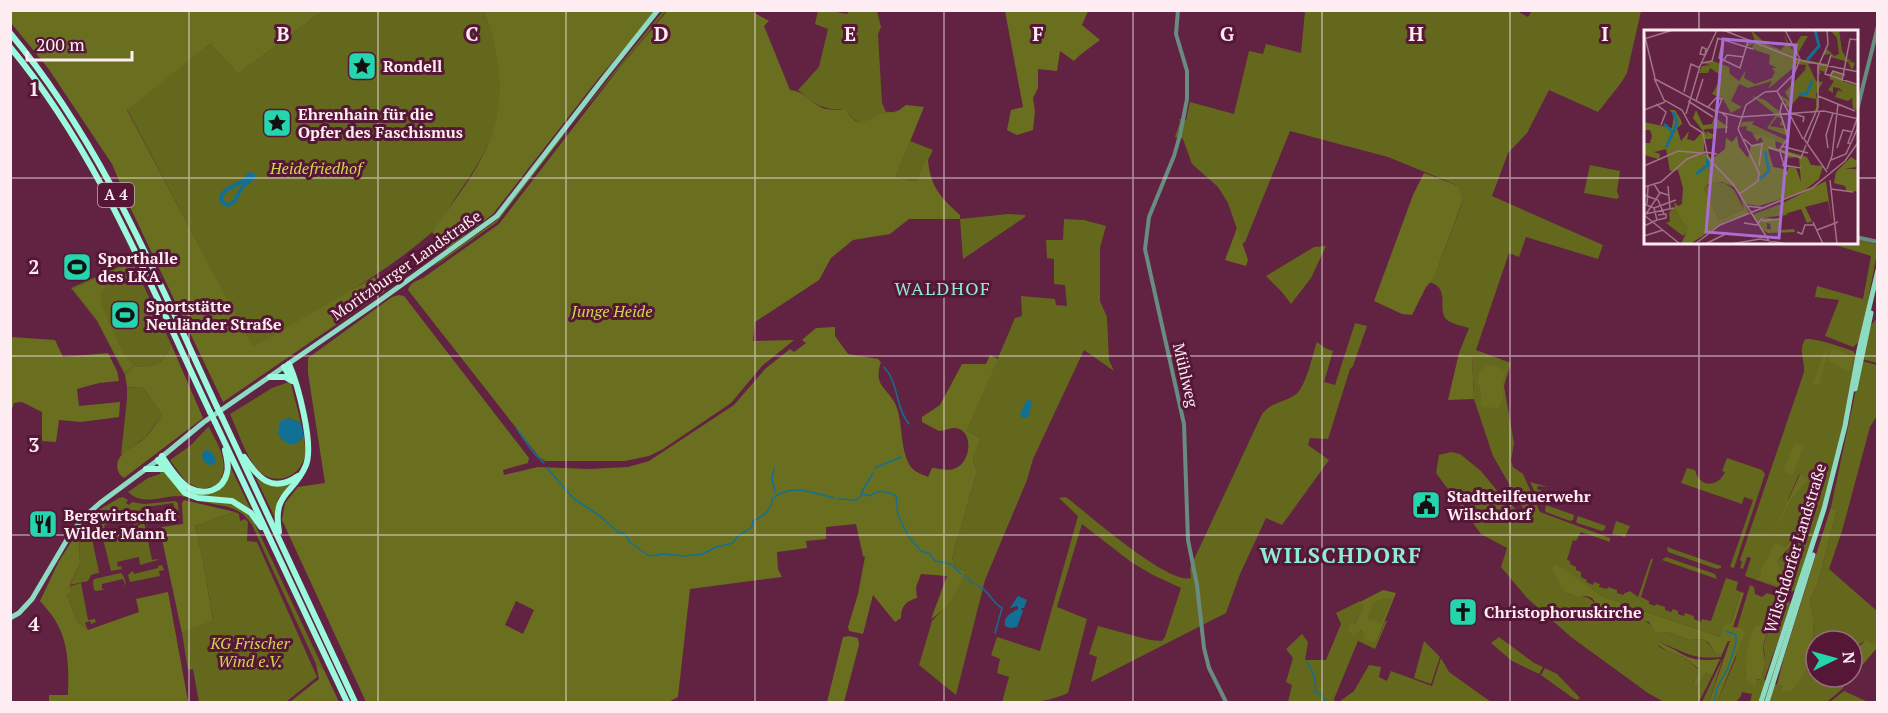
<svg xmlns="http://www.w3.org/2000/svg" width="1888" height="713" viewBox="0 0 1888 713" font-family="'PT Serif',serif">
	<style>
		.green { fill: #63681c; fill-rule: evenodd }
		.forest { fill: #6a6f20; fill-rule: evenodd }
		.water { fill: #126f96 }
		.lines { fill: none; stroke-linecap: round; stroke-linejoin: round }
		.stream { stroke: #126f96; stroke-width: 1.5 }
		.canal { stroke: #126f96; stroke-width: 4 }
		.minor { stroke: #688c81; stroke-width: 4 }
		.major { stroke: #8ddbc3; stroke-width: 5 }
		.highway { stroke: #9bfadd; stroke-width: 6 }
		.highway-bridge { stroke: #9bfadd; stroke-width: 6 }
		.grid { fill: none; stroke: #fdecf2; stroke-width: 1.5; stroke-opacity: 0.55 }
		.labels { text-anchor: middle; stroke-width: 6; stroke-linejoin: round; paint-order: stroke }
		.shield { fill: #561737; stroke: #cbacba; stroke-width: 1.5 }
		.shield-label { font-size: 15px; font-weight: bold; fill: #fdecf2 }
		.poi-label { font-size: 16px; font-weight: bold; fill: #fdecf2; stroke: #561737; text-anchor: start }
		.park-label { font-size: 16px; font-style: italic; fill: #ced74e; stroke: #561737 }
		.street-label { font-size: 16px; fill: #fdecf2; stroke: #561737 }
		.neighbourhood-label { font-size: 18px; letter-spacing: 1.5px; fill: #8eedd1; stroke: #561737 }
		.district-label { font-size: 22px; font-weight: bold; letter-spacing: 1.5px; fill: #8eedd1; stroke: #561737 }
		.inset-river { fill: none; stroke: #126f96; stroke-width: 3 }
		.inset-road { fill: none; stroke: #a07388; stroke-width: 1.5 }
		.view { fill: #a86fd1; fill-opacity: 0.15; stroke: #a86fd1; stroke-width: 3 }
		.inset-edge { fill: none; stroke: #fdecf2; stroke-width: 3 }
		.grid-label { font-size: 20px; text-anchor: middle; font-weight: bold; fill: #fdecf2; stroke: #561737; stroke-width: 6; stroke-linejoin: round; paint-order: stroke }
	</style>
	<rect width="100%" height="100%" fill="#622241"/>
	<!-- green -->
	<g class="green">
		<path d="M 1515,10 L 1528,17 L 1532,11 L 1641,11 L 1627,73 L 1621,83 L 1598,112 L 1549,90 L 1527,133 L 1508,153 L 1492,196 L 1603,245 L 1598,259 L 1526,237 L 1519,257 L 1509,253 L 1476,350 L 1511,363 L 1504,386 L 1514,443 L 1511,461 L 1513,467 L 1523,474 L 1540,512 L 1610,538 L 1610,542 L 1581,532 L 1576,541 L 1573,540 L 1567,560 L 1570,561 L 1570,564 L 1576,567 L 1576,570 L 1581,572 L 1581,577 L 1587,580 L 1586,582 L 1593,585 L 1594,582 L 1600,584 L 1599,587 L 1607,589 L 1608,587 L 1617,590 L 1617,593 L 1623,595 L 1625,593 L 1630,591 L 1638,597 L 1651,559 L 1653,559 L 1641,597 L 1649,601 L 1649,604 L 1655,606 L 1656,604 L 1665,607 L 1665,610 L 1671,612 L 1673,609 L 1678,611 L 1678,614 L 1684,616 L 1685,613 L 1694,616 L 1694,619 L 1701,622 L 1702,619 L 1711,621 L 1726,578 L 1738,582 L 1736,590 L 1741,592 L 1731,623 L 1720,637 L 1635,608 L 1635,613 C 1644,620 1652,625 1660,633 L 1667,632 L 1689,640 L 1703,639 L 1709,644 L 1715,654 L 1722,654 L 1721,657 C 1690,660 1685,651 1658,642 L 1658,646 L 1671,653 L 1684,657 L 1699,670 L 1693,684 L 1698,686 L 1706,673 L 1712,676 L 1699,702 L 1664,702 L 1648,693 L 1571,637 L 1527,598 L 1501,567 L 1507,548 L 1481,534 L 1436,473 L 1439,455 L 1451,452 L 1460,454 L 1481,471 L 1499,493 L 1527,520 L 1530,520 L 1493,456 L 1474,399 L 1472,356 L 1459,353 L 1469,328 C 1463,326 1451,324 1446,319 C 1437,308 1451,288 1429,282 L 1434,278 L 1463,201 L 1459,186 L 1388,157 L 1290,131 L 1245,242 L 1242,244 L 1228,203 L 1218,187 L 1192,164 L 1183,139 L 1175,137 L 1180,122 L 1179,119 L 1186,120 L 1190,102 L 1234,114 L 1249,51 L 1263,54 L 1266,44 L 1301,53 L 1305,11 ZM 1556,565 L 1604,597 L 1622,603 L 1600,609 C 1586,591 1586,600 1567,594 L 1557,579 Z"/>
		<path d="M 323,11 L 483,11 C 498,42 507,87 497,121 C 489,149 472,174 456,197 C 448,209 440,225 430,234 C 377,280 313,312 253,348 L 127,109 L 210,44 L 238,74 Z"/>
		<path d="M 663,11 L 666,11 L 565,133 Z"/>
		<path d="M 818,11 L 830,11 L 847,14 L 849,11 L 877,11 L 881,27 L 878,34 L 882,103 L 886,112 C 869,122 859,130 846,110 C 821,109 817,106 798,90 L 819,67 L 828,29 L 815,24 Z"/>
		<path d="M 563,134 L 564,135 L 497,222 L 432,268 L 442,259 L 497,220 Z"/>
		<path d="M 910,141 L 933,150 L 928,160 L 926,159 L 917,180 L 910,181 L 896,176 Z"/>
		<path d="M 1590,165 L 1620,171 L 1617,191 L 1619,197 L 1617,199 L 1584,193 Z"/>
		<path d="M 1008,214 L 1025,215 L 1025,217 L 963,259 L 960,219 Z"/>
		<path d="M 1064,219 L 1084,220 L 1106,226 L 1100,248 L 1100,301 L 1107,317 L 1109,360 L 1114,371 L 1084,350 L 1033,459 L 1027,480 L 985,580 L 956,695 L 919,665 L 932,621 L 944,608 L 965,571 L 955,567 L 952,558 L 977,472 L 973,459 L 981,438 L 967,431 L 1015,318 L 1022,316 L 1021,296 L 1055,299 L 1056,305 L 1067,306 L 1065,285 L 1054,284 L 1054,259 L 1047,258 L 1046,240 L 1063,240 Z"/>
		<path d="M 1857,239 L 1875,244 L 1877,246 L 1877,253 L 1867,306 L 1858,343 L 1853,347 L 1825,336 L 1839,300 L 1815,297 L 1817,286 L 1863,299 L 1871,256 L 1829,243 L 1856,243 Z"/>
		<path d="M 1326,246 L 1311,278 L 1291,304 L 1282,292 L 1266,276 L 1314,247 Z"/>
		<path d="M 132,261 L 171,344 C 164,365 155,367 134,366 L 125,375 L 97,321 L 71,288 Z"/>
		<path d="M 1877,318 L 1877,363 L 1862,359 L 1871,325 Z"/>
		<path d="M 1355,323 L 1367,326 L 1353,366 L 1350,369 L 1328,439 L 1310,438 L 1308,445 L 1329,460 L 1282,525 L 1266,518 L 1240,574 L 1226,613 L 1091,682 L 1097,657 L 1089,654 L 1098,626 L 1150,640 L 1162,641 L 1165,637 L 1181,588 L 1151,574 L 1131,562 L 1082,524 L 1057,607 L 1087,619 L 1068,693 C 1042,704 1030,702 1002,702 L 1009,677 L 997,673 L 1000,659 L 991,655 L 997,637 L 1040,651 L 1078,516 L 1059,498 L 1066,497 C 1087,513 1168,585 1191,578 L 1190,568 L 1262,414 C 1272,402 1282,403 1295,395 C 1306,388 1312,355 1317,342 L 1325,348 L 1333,351 L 1324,382 L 1335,385 Z"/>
		<path d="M 1805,339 C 1817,338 1841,347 1853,351 L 1856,356 L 1849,399 L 1827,494 L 1795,590 L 1791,592 L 1745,576 L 1751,558 L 1747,557 L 1743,569 L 1740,568 L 1742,562 L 1740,560 L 1804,372 C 1805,360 1798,352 1805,339 ZM 1832,349 L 1848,354 L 1853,359 L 1852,370 ZM 1799,474 L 1809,480 L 1792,499 L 1788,506 L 1788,500 ZM 1795,528 L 1804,533 L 1778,561 L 1779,570 L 1785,575 L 1757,578 L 1761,575 L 1775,544 L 1784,547 L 1791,541 Z"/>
		<path d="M 1862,361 L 1877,365 L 1877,416 L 1870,427 L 1842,531 L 1829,569 L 1877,611 L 1877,646 C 1863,639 1863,639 1852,653 L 1852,641 L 1816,641 L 1816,677 L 1837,677 L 1841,690 L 1827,702 L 1750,702 L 1752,694 L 1742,692 L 1741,696 L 1736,702 L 1717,702 L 1736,658 L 1737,649 L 1742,641 L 1737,628 L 1750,585 L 1754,587 L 1755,594 L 1762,597 L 1767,593 L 1788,600 L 1791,605 L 1764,680 L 1769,682 L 1795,604 L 1771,683 L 1782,686 L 1780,692 L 1800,681 L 1809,664 L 1812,652 L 1814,620 L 1810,600 L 1818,583 L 1837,510 L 1831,507 ZM 1768,633 C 1761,647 1765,651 1765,664 C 1764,670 1761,674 1761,680 L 1745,678 L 1748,653 Z"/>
		<path d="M 289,382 L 291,384 L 301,423 L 288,418 L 297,443 L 304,436 C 304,442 306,450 305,455 C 301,476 278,486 261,473 C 247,461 238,431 230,414 L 272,388 Z"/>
		<path d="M 127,387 L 143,388 L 162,415 L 145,438 L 121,455 L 127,399 Z"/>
		<path d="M 208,427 L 209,427 C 219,447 232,466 217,486 L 200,489 L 186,482 L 170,460 L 190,446 Z"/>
		<path d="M 1727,458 L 1762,470 L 1765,474 L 1734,568 L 1730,567 L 1753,500 L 1744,497 L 1742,504 L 1681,483 L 1687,468 L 1695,470 C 1699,488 1718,488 1725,472 L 1722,471 Z"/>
		<path d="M 230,466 L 251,510 C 226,489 209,503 185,490 L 216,491 Z"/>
		<path d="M 161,470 L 165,472 L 185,495 L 231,503 L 248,514 L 255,524 L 324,670 L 316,664 L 252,525 C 239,505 225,507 204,502 C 196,501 188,497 181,496 C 162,495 144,507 128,492 L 148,478 L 160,474 Z"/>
		<path d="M 256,478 L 266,484 L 294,480 L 278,499 L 275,518 Z"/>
		<path d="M 1530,482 L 1548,487 L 1538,486 L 1537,489 L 1547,493 L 1542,507 Z"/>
		<path d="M 123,497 L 128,500 L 126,503 L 129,505 L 132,502 L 144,504 L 175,501 L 178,503 L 179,518 L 173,521 L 159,524 L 158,521 L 177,517 L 173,503 L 141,508 L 141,511 L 147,510 L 148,515 L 152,513 L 154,518 L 144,520 L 132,527 L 132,525 L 135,524 L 133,519 L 104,525 L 105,531 L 108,530 L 108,532 L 102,533 L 97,511 L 119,498 Z"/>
		<path d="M 1546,505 L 1574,515 L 1573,520 L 1570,521 L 1546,512 L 1545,510 Z"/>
		<path d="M 235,512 L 239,514 L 240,521 L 245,519 L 248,522 L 247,541 L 257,542 L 317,677 L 286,702 L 199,702 L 193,669 L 188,670 L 182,633 L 213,619 L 203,560 L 195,526 Z"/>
		<path d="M 95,513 L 101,533 L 99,542 L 97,532 L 91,534 L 99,572 L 101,572 L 91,575 L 88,581 L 70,585 L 80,564 L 79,530 Z"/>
		<path d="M 1578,516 L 1606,526 L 1604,530 L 1602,531 L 1577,523 L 1576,521 Z"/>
		<path d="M 1616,521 L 1630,526 L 1625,537 L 1612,534 Z"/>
		<path d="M 144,522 L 152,560 L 158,559 L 158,560 L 140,565 L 139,557 L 117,562 L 118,567 L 121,566 L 122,569 L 111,571 L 103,539 L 104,534 L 108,533 L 109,537 L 122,535 L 122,531 L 124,531 L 125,534 L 139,532 L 138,526 Z"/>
		<path d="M 1667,547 L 1721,566 L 1721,568 L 1717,569 L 1668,552 Z"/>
		<path d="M 1666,557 L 1715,574 L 1717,579 L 1662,560 Z"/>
		<path d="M 162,565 L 164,570 L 159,571 L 160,576 L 130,582 L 128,575 L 131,572 L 133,571 L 134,574 L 158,568 L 158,566 Z"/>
		<path d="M 121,573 L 124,577 L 126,584 L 123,586 L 125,584 L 123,579 L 102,584 L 102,589 L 106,589 L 97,591 L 94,590 L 93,582 L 94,579 Z"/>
		<path d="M 81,583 L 88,620 L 95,619 L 96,622 L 91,624 L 90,621 L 85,623 L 88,630 L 77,621 L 67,595 L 70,591 L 71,586 Z"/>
		<path d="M 1383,597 L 1390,599 L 1391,600 L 1381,624 L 1366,619 L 1373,604 Z"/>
		<path d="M 1360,601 L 1363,607 L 1355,624 L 1352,622 L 1373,642 L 1378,638 L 1385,621 L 1387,621 L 1375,649 L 1358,641 L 1334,699 L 1335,702 L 1288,702 L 1292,685 L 1286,682 L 1293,658 L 1286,649 L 1302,634 L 1308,642 L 1305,660 L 1326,660 L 1341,624 L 1336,613 Z"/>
		<path d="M 1457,603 L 1465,607 L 1470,614 L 1464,622 L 1458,624 L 1452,621 L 1450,616 Z"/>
		<path d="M 1499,637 L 1534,663 L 1543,667 L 1539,674 L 1512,661 L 1491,643 Z"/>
		<path d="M 1424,641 L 1440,657 L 1431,684 L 1414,678 Z"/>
		<path d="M 1441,658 L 1449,672 L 1491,702 L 1339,702 L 1354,691 L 1369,665 L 1381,667 L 1379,677 L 1387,681 L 1391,671 L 1432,686 Z"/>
		<path d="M 1723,658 L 1709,702 L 1702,702 Z"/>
		<path d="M 1545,668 L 1557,674 L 1580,698 L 1577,700 L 1573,698 L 1541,675 Z"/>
		<path d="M 1844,691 L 1868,702 L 1830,702 Z"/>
	</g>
	<!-- forest -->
	<g class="forest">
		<path d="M 668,10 L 751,11 L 769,21 L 764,26 L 790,90 C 805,91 812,105 826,109 C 832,110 840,110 846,110 C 859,131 866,120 884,113 C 891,110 886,113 893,112 C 898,112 902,108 906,105 L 924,107 L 896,176 L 910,181 L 917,180 L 926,158 L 928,160 C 930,186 941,198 960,215 L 960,219 L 909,219 L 890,234 L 853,240 L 831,258 L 819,280 L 755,322 L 753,341 L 794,340 L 762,366 L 731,403 L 663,449 L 649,456 L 625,461 L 545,461 L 539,457 L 408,290 C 410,283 416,281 423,278 L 499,224 L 620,67 Z"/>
		<path d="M 10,11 L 323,11 L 238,74 L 210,44 L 127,110 L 253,347 L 374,277 L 385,291 L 223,402 L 130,207 L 112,164 L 48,68 L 11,23 Z"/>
		<path d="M 483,11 L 656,11 L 598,79 L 493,214 L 447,249 L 432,232 C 471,177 509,135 498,63 C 495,44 491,28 483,11 Z"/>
		<path d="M 1005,11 L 1088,11 L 1082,25 L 1100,40 L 1080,55 L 1074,61 L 1060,51 L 1057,71 L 1038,69 L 1038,88 L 1033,98 L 1035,112 L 1033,130 L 1017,135 L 1007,130 L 1011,110 L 1023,107 Z"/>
		<path d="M 1424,173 L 1459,186 L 1463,200 L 1434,278 L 1426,287 L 1412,315 L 1402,314 L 1374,301 L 1413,195 Z"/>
		<path d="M 1237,228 L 1248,260 L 1246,266 L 1225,260 Z"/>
		<path d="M 131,262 L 137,276 L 134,279 C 120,278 108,279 100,295 L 102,308 L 124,355 L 133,365 L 125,371 L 96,317 L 74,289 Z"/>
		<path d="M 399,295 L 404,296 L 529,458 L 528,463 L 503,470 L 504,475 L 538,467 L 589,469 L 628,467 L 649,461 L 734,405 L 765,369 L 790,349 L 794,352 L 806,343 L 802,340 L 816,328 L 835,327 L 835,336 L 848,354 L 878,359 L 881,362 C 872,388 890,388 897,408 C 903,427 900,447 909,464 C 912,471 921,474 928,477 L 932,468 C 939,468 948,472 956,468 C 972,461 974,427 953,428 C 949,428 944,431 939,431 L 922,422 L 922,417 L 940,405 L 962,364 L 986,364 L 990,355 L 998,359 L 967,431 L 981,438 L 973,459 L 977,472 L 952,558 L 955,567 L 965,571 C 959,589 948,609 931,619 L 947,576 L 921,574 L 916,587 L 917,598 C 906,601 901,606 901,618 L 895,622 L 873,595 L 863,634 L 849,631 L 848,627 L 858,594 L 865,557 L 863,556 L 856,524 L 826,527 L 826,539 L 806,541 L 807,548 L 777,552 L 778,569 L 782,577 L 690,589 L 678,697 L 668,702 L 366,702 L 282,520 L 285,503 L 298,487 L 325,483 L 308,373 L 308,358 L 392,297 ZM 516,601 L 534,610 L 523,634 L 505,625 Z"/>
		<path d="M 11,337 L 55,340 L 63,357 L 108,353 L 117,371 L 119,381 L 99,383 L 77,389 L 79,406 L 120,402 L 119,417 L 81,422 L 59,420 L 56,442 L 42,441 L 42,412 L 22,402 L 14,403 L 11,412 Z"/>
		<path d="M 171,344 L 203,418 L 124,478 C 117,474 115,464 120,457 C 125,450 137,445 144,439 C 151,432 156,423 162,415 L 143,388 L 127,387 L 125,375 L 134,366 C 155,367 164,365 171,344 Z"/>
		<path d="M 1829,346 L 1819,385 L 1813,384 L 1823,357 Z"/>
		<path d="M 1832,348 L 1848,354 L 1853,359 L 1852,370 L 1848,371 L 1828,361 Z"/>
		<path d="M 1459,353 L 1472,356 L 1474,399 L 1448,400 Z"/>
		<path d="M 1487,365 L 1494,365 L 1506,371 L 1502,382 C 1506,389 1502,400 1499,408 L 1482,407 L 1480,404 L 1481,400 L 1480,386 L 1477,384 L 1479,372 Z"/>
		<path d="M 1796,444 L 1803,446 L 1793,474 L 1786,473 L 1784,470 L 1792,449 Z"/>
		<path d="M 1800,474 L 1809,480 L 1792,499 L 1774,532 Z"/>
		<path d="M 184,500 L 235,512 L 195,526 L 203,560 L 213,620 L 182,633 L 160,530 L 162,527 L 183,524 L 182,503 Z"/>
		<path d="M 1831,507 L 1837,510 L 1818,583 L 1810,600 L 1814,620 L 1812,652 L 1805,673 L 1800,681 L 1791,691 L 1780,692 L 1782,686 L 1777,685 L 1784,657 Z"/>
		<path d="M 1805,519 L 1808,521 C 1802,540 1788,546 1778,561 L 1780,570 L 1790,577 L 1786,587 L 1756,579 L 1761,575 L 1761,570 L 1775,543 L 1784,547 L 1791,541 L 1795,528 Z"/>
		<path d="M 79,530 L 80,564 L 70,584 L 71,591 L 67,595 L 77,621 L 88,630 L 139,612 L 136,599 L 168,592 L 188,701 L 180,702 L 49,702 L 49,695 L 68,695 C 69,670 69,642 55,620 C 51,613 45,607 40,601 L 59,561 Z"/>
		<path d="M 1556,564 L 1604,597 L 1622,603 L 1621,609 L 1617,613 L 1600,609 L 1592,598 L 1587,596 L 1579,597 L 1567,594 L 1561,587 L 1552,569 Z"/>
		<path d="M 1383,590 L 1396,593 L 1377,640 L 1373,642 L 1363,638 L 1364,634 L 1361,630 L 1353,634 L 1348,632 L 1351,622 L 1355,624 L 1363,607 L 1360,602 ZM 1383,598 L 1390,599 L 1391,600 L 1381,623 L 1367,619 L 1373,604 Z"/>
		<path d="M 1741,592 L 1744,593 L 1733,627 L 1741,628 L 1745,633 C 1736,656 1726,679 1717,702 L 1709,702 L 1730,641 L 1728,641 L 1722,654 L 1715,654 L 1709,643 L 1703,639 L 1689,640 L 1667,632 L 1660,633 L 1655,631 L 1649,622 L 1644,620 L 1638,622 L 1635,619 L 1635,608 L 1720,637 L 1724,626 L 1731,623 Z"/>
		<path d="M 1763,625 L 1767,628 C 1768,635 1765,637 1764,643 C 1762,651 1765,657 1765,664 C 1764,670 1761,674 1762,680 L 1757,679 L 1755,687 L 1749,683 L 1745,678 C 1746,672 1746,667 1746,662 C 1747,650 1751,636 1755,626 Z"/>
		<path d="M 849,636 L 858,638 L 859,645 L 844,702 L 827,702 L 843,637 Z"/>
		<path d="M 1866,640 L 1877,646 L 1877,648 L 1841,690 L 1837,677 L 1852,677 L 1852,653 Z"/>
		<path d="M 1658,642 C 1687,654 1686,663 1720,659 L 1712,676 L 1706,673 L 1698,686 L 1693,685 L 1699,669 L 1684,657 L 1671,653 L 1658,645 Z"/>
		<path d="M 316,664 L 324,670 L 339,702 L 290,702 L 319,679 Z"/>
	</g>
	<!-- water -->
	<g class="water">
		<path d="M 249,172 L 255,174 L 255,179 L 242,189 L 240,188 L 242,185 L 239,182 Z"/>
		<path d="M 1029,399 L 1032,402 L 1028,418 L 1022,418 L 1020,415 L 1024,405 Z"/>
		<path d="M 288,418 L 301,423 L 304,436 L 297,443 L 291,445 L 282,440 L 278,433 L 280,421 Z"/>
		<path d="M 205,450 L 208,450 L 213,454 L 216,461 L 215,464 L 209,465 L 203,461 L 202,455 Z"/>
		<path d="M 1018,596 L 1027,600 L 1024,608 L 1021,608 L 1023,611 L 1017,627 L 1010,628 L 1005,626 C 1003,617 1011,613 1018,609 L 1018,606 L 1010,608 Z"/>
	</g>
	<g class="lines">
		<!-- stream -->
		<g class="stream">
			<path d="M 884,367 C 899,383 895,407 909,424"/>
			<path d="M 517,429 L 533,452 L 544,463"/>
			<path d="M 547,468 L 574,499 L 600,516 L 618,532 L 625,534 L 630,542 L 649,556 L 664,554 L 685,556 L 703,554 L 716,547 L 733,543 L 737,537 L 752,527 L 753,521 C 764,516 771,510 773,498 C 794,483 811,493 834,498"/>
			<path d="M 774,468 L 772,479 L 775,492"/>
			<path d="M 875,468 L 901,457"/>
			<path d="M 861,493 L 873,473"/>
			<path d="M 838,499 L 856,500 L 863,494 L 870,496 C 879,489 886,491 896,496 L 898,515 L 908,536 L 921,551 L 930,554 L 935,561 L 951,564 L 961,574"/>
			<path d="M 964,576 L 973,583"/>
			<path d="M 977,585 C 988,589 991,602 1002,608 L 995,633"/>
			<path d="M 1307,662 C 1313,670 1317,682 1315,692 L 1321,694 L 1326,702"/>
			<path d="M 1714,702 L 1717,688 L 1728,668 L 1736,643 L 1736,635 L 1726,631"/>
		</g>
		<!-- canal -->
		<path class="canal" d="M 239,183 L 226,190 L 221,196 L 222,202 L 227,205 L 234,202 L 241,189"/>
		<!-- minor -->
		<g class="minor">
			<path d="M 1178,10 L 1176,34 L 1187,71 L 1187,99 L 1180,135 L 1174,156 L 1149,217 L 1145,249 L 1184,424 L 1188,540 L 1197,585 L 1204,648 L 1209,668 L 1226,702"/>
			<path d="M 1856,114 L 1878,26"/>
			<path d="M 1856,237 L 1878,242"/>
		</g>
		<!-- major -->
		<g class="major">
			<path d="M 1855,389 L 1871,313"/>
			<path d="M 10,618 L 19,613 L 32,599 L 68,538 L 83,518 L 100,503 L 158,460 L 204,422 L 379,301 L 497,216 L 603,79 L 658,10"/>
			<path d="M 1761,702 L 1824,509 L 1845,426 L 1859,350 L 1878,270"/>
			<path d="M 1767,702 L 1813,555"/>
		</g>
		<!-- highway -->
		<g class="highway">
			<path d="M 10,33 C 102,143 157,278 217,407"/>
			<path d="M 10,47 C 99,154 151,288 210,412"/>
			<path d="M 284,367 L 292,380"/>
			<path d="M 270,377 L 285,377 L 292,381"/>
			<path d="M 222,417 L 355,702"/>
			<path d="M 215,422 L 347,702"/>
			<path d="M 162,456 C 169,467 178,481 189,488 C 204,496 223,491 227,473 C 229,466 227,458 225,450"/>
			<path d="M 244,457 C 258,478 272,494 298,476"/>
			<path d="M 158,460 L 185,493 L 198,498 L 232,501 L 251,513 L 261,527"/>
			<path d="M 146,469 L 165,469"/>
			<path d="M 279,532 C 272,491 294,495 306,465 C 314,444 298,385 289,364"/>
		</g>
		<!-- highway-bridge -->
		<g class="highway-bridge">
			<path d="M 217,407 L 222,417"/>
			<path d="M 210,412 L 215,422"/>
		</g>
	</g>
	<!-- grid -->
	<path class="grid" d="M 189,10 L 189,702M 378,10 L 378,702M 566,10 L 566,702M 755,10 L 755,702M 944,10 L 944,702M 1133,10 L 1133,702M 1322,10 L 1322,702M 1510,10 L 1510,702M 1699,10 L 1699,32M 10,178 L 1645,178M 1856,178 L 1878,178M 1699,243 L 1699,702M 10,356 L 1878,356M 10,535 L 1878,535"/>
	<!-- icons -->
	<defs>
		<g id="sight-square" transform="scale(1.5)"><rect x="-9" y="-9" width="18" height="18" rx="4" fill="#24d5ae" stroke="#561737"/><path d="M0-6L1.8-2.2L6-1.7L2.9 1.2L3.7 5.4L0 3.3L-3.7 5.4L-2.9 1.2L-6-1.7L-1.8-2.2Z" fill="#111"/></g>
		<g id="stadium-square" transform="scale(1.5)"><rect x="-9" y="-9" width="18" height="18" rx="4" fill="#24d5ae" stroke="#561737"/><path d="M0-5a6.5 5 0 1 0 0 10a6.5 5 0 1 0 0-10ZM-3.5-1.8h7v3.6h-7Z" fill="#111"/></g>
		<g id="civic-square" transform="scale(1.5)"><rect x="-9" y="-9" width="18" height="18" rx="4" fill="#24d5ae" stroke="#561737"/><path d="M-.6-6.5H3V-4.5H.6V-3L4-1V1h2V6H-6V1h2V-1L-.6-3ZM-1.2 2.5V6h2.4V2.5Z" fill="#111"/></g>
		<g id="restaurant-square" transform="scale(1.5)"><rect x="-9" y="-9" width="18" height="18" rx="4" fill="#24d5ae" stroke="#561737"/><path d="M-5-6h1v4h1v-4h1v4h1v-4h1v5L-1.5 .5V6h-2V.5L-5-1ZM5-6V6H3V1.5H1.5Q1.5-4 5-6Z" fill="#111"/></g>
		<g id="church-square" transform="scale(1.5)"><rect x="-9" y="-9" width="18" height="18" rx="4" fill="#24d5ae" stroke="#561737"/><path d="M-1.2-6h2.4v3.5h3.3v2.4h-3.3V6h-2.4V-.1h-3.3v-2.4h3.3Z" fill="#111"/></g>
	</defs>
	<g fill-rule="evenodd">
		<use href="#sight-square" x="362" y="66"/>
		<use href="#sight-square" x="277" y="123"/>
		<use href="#stadium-square" x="77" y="267"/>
		<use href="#stadium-square" x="125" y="315"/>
		<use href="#civic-square" x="1426" y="505"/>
		<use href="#restaurant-square" x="43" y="524"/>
		<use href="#church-square" x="1463" y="612"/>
	</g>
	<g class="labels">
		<!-- shield labels -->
		<rect class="shield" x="98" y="183" width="36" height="24" rx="4.5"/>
		<g class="shield-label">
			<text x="116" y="200">A 4</text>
		</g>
		<!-- poi labels -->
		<g class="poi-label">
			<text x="383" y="72">Rondell</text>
			<text x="298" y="120">Ehrenhain für die<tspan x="298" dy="18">Opfer des Faschismus</tspan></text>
			<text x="98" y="264">Sporthalle<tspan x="98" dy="18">des LKA</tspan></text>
			<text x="146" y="312">Sportstätte<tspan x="146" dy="18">Neuländer Straße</tspan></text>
			<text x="1447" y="502">Stadtteilfeuerwehr<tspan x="1447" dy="18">Wilschdorf</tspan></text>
			<text x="64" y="521">Bergwirtschaft<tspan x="64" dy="18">Wilder Mann</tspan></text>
			<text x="1484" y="618">Christophoruskirche</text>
		</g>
		<!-- park labels -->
		<g class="park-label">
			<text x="316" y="174">Heidefriedhof</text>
			<text x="612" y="317">Junge Heide</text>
			<text x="250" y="649">KG Frischer<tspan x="250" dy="18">Wind e.V.</tspan></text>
		</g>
		<!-- street labels -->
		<g class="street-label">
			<text transform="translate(406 265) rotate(-35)" y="6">Moritzburger Landstraße</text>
			<text transform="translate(1186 375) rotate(77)" y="6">Mühlweg</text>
			<text transform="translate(1795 548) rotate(-73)" y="6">Wilschdorfer Landstraße</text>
		</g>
		<!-- neighbourhood labels -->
		<g class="neighbourhood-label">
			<text x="943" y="295">WALDHOF</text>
		</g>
		<!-- district labels -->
		<g class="district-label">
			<text x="1341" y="563">WILSCHDORF</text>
		</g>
	</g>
	<!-- overview -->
	<g transform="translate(1644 30)">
		<rect width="214" height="214" fill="#622241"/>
		<path d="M 107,0 L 122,14 L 137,20 L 143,13 L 139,3 L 148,20 L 157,6 L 164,6 L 151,28 L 183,34 L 181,42 L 175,40 L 177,44 L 173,43 L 173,34 L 164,34 L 172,51 L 179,52 L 172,64 L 174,75 L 173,81 L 166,84 L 172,79 L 172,69 L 155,66 L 146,77 L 140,76 L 142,72 L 136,68 L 136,65 L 146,71 L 141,62 L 161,40 L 162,35 L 152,34 L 152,40 L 149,38 L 124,59 L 128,51 L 104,58 L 95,54 L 87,71 L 98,77 L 87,83 L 79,69 L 68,64 L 78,46 L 66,38 L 64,43 L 55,43 L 58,36 L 67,35 L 60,34 L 69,31 L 85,37 L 86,44 L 95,51 L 102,40 L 100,48 L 111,54 L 128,48 L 131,42 L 128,38 L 133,38 L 125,34 L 126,25 L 108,19 L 109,14 L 103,17 L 104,12 L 112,14 ZM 186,0 L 195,0 L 198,21 L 203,29 L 209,30 L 204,31 L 211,33 L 208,40 L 204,32 L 187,27 L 186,24 L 179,25 L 183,19 L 190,26 L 195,24 L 193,8 ZM 189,41 L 200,45 L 198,51 L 214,56 L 214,80 L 209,79 L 208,68 L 204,71 L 191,67 L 194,60 L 199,62 L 195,58 L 189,57 L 189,63 L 184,60 L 190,51 L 185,49 ZM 108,66 L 121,70 L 136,82 L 142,96 L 136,95 L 138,89 L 133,87 L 126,96 L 143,99 L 144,106 L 123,98 L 132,85 ZM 110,91 L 108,94 L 142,110 L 139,114 L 102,100 L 103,96 L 96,97 L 98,92 ZM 70,152 L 81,153 L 90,160 L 100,179 L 75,190 L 60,158 ZM 134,175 L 144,185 L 115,188 L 123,191 L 123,199 L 128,199 L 124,200 L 117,199 L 108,185 ZM 31,180 L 45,200 L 39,206 L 22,193 L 26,191 L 25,182 Z" fill="#63681c"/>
		<path d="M 25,80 L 31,80 L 37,90 L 38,94 L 33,98 L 37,111 L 45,101 L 43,109 L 50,111 L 59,101 L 49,88 L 52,80 L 59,95 L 68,94 L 70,87 L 85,98 L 61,99 L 60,101 L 64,106 L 62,101 L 70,105 L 67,109 L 60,109 L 60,122 L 68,129 L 81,119 L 82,108 L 88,112 L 93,106 L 95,117 L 104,128 L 107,115 L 119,112 L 117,107 L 113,111 L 108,103 L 131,109 L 132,118 L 163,127 L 167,135 L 179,136 L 175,149 L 157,163 L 115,176 L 102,174 L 92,158 L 79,152 L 66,153 L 60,158 L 75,190 L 100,179 L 96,165 L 105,183 L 80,192 L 46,214 L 37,214 L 44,199 L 31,180 L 25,182 L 31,177 L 30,172 L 34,176 L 38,174 L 39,158 L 34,140 L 26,141 L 22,119 L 10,122 L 16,124 L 15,129 L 0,125 L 1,113 L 6,113 L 8,106 L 6,100 L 0,100 L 0,92 L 28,98 L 30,84 ZM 124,119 L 142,124 L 141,128 L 155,127 L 157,152 L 152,138 L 145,137 L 142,144 L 140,139 L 129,137 ZM 207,127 L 213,131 L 212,137 L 201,139 L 214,139 L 214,161 L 203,162 L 201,156 L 190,153 L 192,142 ZM 182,151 L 188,192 L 184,171 L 161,177 L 168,191 L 163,193 L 157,179 L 141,184 L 133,176 ZM 117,183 L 118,187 L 137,190 L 137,200 L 150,199 L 151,202 L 124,203 L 117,199 L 127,200 L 126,194 L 118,190 Z" fill="#6a6f20" fill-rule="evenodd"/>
		<path class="inset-river" d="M 163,30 L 175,16 L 171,0M 155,65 L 163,63 L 168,51M 29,82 L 33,92 L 30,102M 20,94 L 29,102 L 22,118M 52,144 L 64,135 L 63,128M 116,149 L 125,141 L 121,121"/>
		<path class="inset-road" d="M 79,0 L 155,30 L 215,42M 0,3 L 11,48M 73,8 L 109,19M 0,9 L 29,0M 79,9 L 75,28 L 96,38 L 104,11M 61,25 L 62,19 L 58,17 L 56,24 L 61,25M 187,25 L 181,44 L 215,55M 80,30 L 83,25 L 100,27M 58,33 L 68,31 L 74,8M 186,46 L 189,41 L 201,45M 10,48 L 20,70 L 38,80 L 46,95 L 59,103 L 64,128 L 89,154 L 127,214M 11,49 L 71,81 L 96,87 L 180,81 L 215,89M 198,51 L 206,9 L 215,10M 133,61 L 150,44 L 156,29 L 141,0M 133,61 L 159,109M 40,62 L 47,34 L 56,38M 174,66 L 211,81M 44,71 L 69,87M 52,71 L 59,49M 12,74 L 22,82 L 17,95M 64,77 L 72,68 L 78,69 L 73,81M 0,80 L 21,72M 78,83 L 83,87 L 82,103M 147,83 L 160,87 L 159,92M 42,84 L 56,36 L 73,0M 94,99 L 115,143 L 114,151 L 95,164M 94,99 L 102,75 L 121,62 L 133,61M 100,109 L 108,116 L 118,114 L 115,136M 163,114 L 176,81M 207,114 L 204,113 L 213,89M 137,116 L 164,123M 124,117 L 157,128 L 162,115M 184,118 L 182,105 L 189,83M 193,118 L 199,100 L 208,102M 135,121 L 144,108 L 136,82 L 138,73M 136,122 L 143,145M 187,130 L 202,124 L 215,95M 138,135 L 157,138M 0,136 L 34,121 L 57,123M 183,139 L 188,126 L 194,74M 183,142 L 160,109 L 174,77 L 174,37 L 184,14 L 183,0M 186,150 L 193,214M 10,154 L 15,162 L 24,165M 24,156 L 26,178M 0,157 L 17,152 L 43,129 L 61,122 L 73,124M 187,159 L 209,162M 0,165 L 14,170 L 20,184M 0,174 L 10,178 L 13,190 L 0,196M 3,174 L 4,156M 102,176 L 120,178M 10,178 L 32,170M 1,184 L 30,178M 2,184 L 16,163M 0,185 L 36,214M 0,185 L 36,214M 13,190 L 22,188 L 22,184 L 14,185M 118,191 L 137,189M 169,192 L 179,214M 100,193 L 113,195 L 118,188M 173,200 L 194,192M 153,202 L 158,204 L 161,195 L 171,195M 0,206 L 19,200M 51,214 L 76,195 L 168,158 L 201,131 L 215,111M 61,214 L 84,203M 87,214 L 116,209 L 143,214"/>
		<path class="view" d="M 79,9 L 152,15 L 135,208 L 62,202 Z"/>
		<rect width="214" height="214" class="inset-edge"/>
	</g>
	<g class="grid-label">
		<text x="283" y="41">B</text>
		<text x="472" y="41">C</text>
		<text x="661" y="41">D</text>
		<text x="850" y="41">E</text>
		<text x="1038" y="41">F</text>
		<text x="1227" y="41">G</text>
		<text x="1416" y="41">H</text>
		<text x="1605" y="41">I</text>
		<text x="34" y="96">1</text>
		<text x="34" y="274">2</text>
		<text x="34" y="452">3</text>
		<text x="34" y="631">4</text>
	</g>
	<!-- border -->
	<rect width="1888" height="713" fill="none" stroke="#fdecf2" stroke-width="24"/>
	<!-- north arrow -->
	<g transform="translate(1834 659) rotate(85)"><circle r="28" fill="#561737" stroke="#996c82" stroke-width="1.5"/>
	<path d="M0-4.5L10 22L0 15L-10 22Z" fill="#24d5ae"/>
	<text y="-9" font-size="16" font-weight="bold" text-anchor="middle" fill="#fdecf2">N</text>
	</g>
	<!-- scale -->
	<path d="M27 51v9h105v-9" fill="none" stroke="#fdecf2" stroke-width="3"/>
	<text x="36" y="51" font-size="18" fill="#fdecf2" stroke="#561737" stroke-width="4.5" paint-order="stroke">200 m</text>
</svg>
